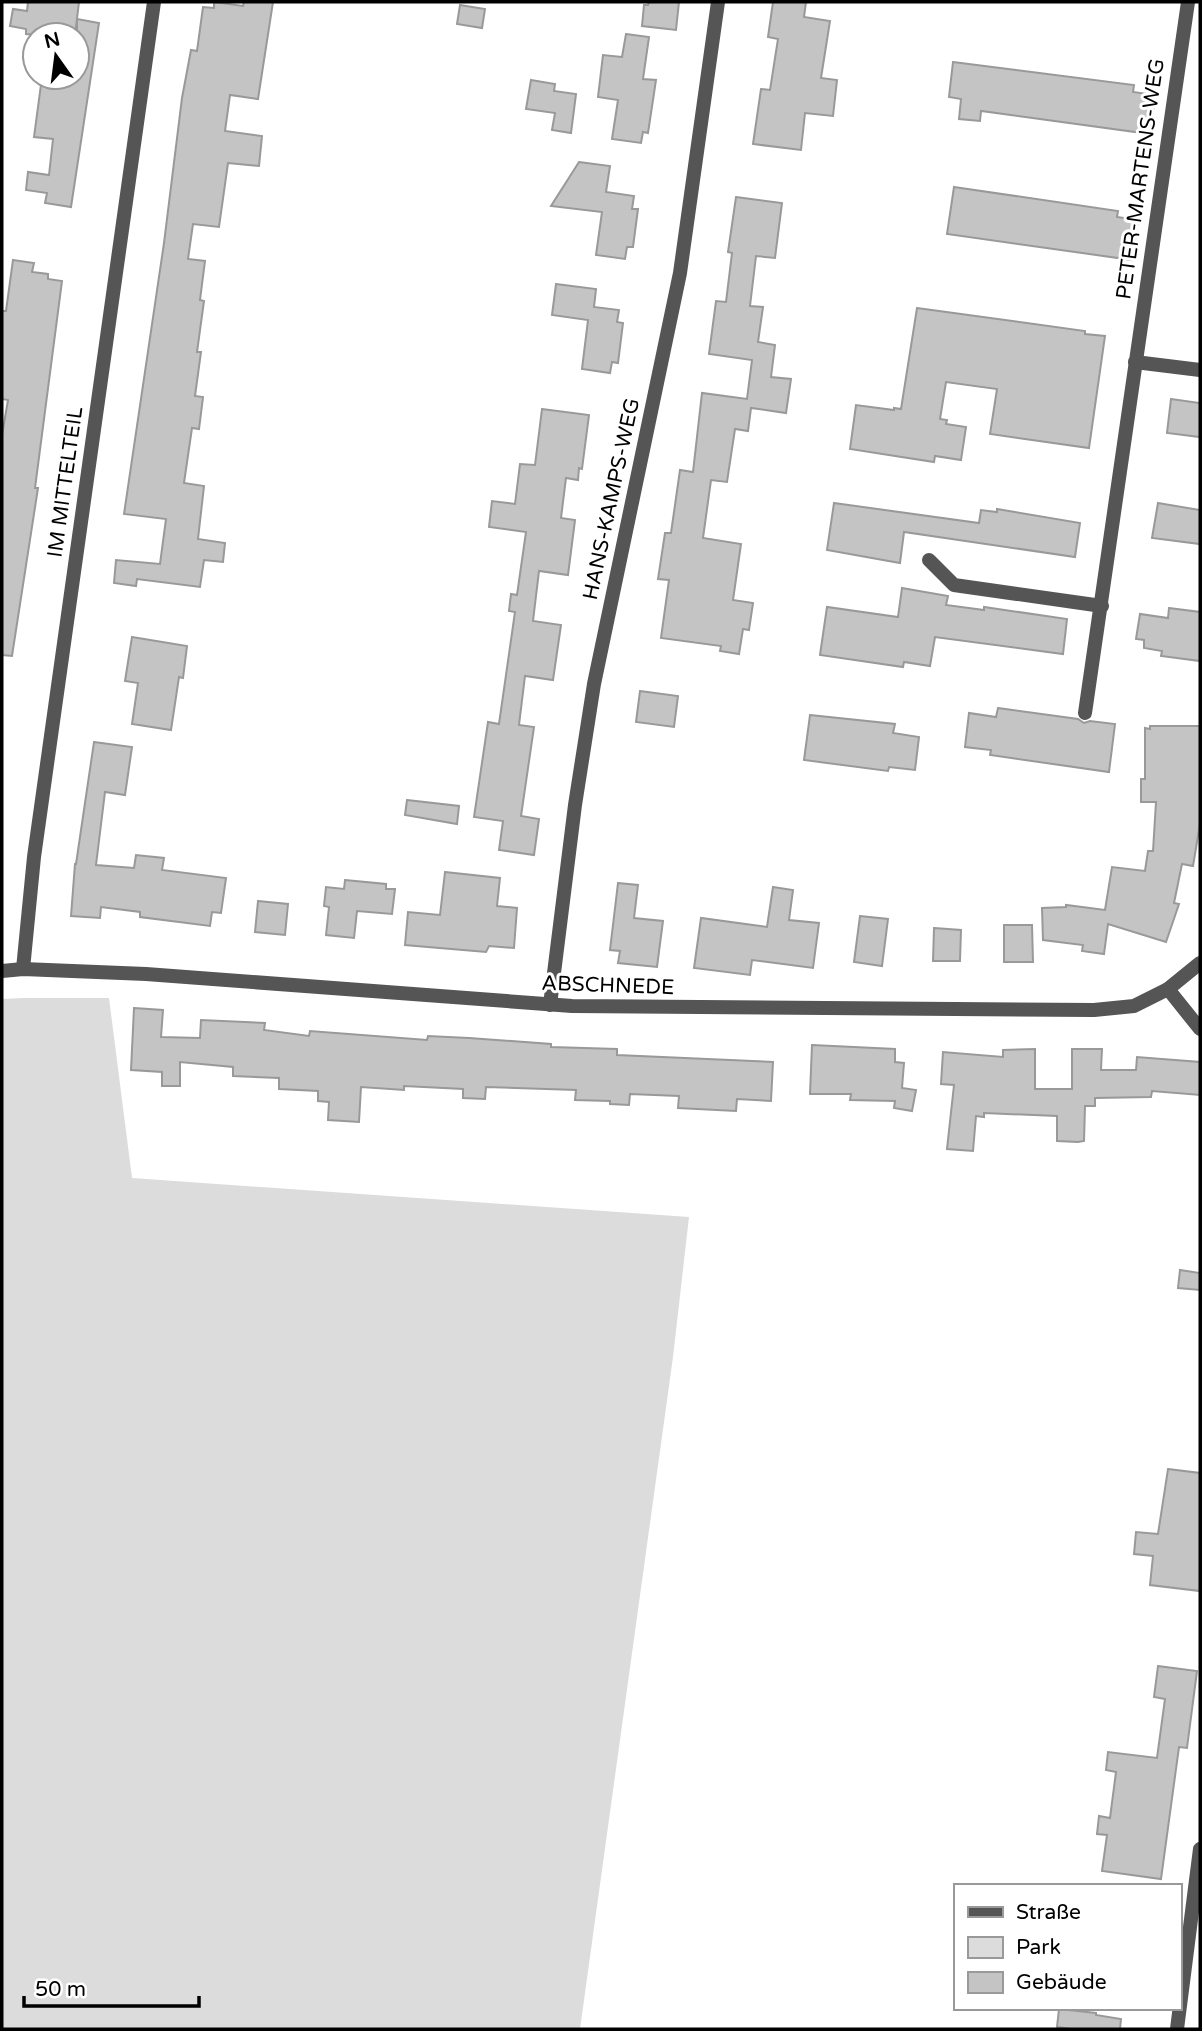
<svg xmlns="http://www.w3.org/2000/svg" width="1202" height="2031" viewBox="0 0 1202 2031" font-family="'Varela Round',sans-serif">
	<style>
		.green { fill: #dcdcdc }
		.building { fill: #c4c4c4; stroke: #999; stroke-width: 2 }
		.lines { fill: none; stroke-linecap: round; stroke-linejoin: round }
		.street { stroke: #555; stroke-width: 14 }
		.labels { text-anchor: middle; stroke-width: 6; stroke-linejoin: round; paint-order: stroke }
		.street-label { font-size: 21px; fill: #000; stroke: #fff }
	</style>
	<rect width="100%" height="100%" fill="#fff"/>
	<!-- green -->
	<path class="green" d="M 23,998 L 109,998 L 132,1178 L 689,1217 L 673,1357 L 580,2029 L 2,2029 L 2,999 Z"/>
	<!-- building -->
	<g class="building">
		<path d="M 28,2 L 79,2 L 75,35 L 36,35 L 26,34 L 26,29 L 10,26 L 13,9 L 27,11 Z"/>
		<path d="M 214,2 L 243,6 L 244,2 L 273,2 L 258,99 L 230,95 L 225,131 L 262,136 L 259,166 L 228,163 L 219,227 L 193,224 L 188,259 L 205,261 L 200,300 L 204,301 L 197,352 L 201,352 L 195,396 L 203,397 L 199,429 L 192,428 L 184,483 L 204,486 L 198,539 L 225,543 L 223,562 L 204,560 L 200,587 L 137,579 L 136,586 L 114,583 L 116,560 L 160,564 L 166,519 L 124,514 L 164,243 L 182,98 L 191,50 L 197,51 L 203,7 L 214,8 Z"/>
		<path d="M 649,2 L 679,2 L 676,30 L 642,26 L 644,5 L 648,5 Z"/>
		<path d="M 773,2 L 806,2 L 804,17 L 830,21 L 821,78 L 837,80 L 833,116 L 805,113 L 801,150 L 753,144 L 761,89 L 770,90 L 778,39 L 768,37 Z"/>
		<path d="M 460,5 L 485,9 L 482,28 L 457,24 Z"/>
		<path d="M 77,19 L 99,23 L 71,207 L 45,203 L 47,193 L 26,190 L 28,172 L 49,175 L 53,139 L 34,137 L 42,77 L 77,77 Z"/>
		<path d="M 626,34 L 649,37 L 643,79 L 656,80 L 648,133 L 643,132 L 641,143 L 612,139 L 618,100 L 598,97 L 603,55 L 622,57 Z"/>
		<path d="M 953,62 L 1134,85 L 1133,92 L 1155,95 L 1150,134 L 981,111 L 980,121 L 959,119 L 961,99 L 949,97 Z"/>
		<path d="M 531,80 L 555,84 L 554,91 L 576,94 L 571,133 L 552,130 L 555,113 L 526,109 Z"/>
		<path d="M 579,162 L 610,166 L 606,192 L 634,196 L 632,209 L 638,209 L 633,247 L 627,247 L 625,259 L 596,255 L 602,212 L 551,206 Z"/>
		<path d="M 954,187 L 1118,211 L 1117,217 L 1138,220 L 1132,260 L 947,234 Z"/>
		<path d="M 736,197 L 782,203 L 775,258 L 756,256 L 750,306 L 763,307 L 758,342 L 775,345 L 771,377 L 791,379 L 786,413 L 751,408 L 748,431 L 735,429 L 727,482 L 711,480 L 703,538 L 741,544 L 733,600 L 753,603 L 749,630 L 743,629 L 739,654 L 720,651 L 721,646 L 661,638 L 669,580 L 658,579 L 665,533 L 671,533 L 680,470 L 693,472 L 702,393 L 747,399 L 752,360 L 709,354 L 716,301 L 726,302 L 732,253 L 728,252 Z"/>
		<path d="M 13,260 L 34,263 L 32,272 L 48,274 L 48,279 L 62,281 L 35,488 L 38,488 L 12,656 L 2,655 L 2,435 L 8,400 L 2,399 L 2,311 L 6,311 Z"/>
		<path d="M 556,284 L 596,289 L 594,307 L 619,310 L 617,322 L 623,323 L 618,363 L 612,362 L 610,373 L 582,369 L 588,320 L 552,315 Z"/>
		<path d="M 917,308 L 1085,331 L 1085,334 L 1105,336 L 1089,448 L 990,434 L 997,389 L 946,382 L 940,419 L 947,420 L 946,424 L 966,427 L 961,460 L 935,456 L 934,462 L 850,449 L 856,405 L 894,410 L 894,408 L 901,409 Z"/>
		<path d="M 1171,399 L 1200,403 L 1200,437 L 1167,433 Z"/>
		<path d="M 542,409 L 589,415 L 582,469 L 579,468 L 578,480 L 566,478 L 561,518 L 575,520 L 568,575 L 539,571 L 533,621 L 561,625 L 553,680 L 525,676 L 519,725 L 534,727 L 521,816 L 539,819 L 534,855 L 499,850 L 503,821 L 474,817 L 488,722 L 499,724 L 515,612 L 509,611 L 511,594 L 517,595 L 526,532 L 489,527 L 492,501 L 515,504 L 520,464 L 535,465 Z"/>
		<path d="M 834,503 L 979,523 L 981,510 L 997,512 L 997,509 L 1080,523 L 1075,557 L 904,532 L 900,563 L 827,550 Z"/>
		<path d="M 1158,503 L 1200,510 L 1200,544 L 1152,538 Z"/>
		<path d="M 902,588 L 948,596 L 946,605 L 984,610 L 984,607 L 1067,619 L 1063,654 L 935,637 L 930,666 L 904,662 L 903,667 L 820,655 L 827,607 L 898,617 Z"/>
		<path d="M 1169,608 L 1200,612 L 1200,661 L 1161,656 L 1162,651 L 1144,648 L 1144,640 L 1136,639 L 1140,614 L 1168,618 Z"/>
		<path d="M 132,637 L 187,646 L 183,678 L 179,677 L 171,730 L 132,724 L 138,683 L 125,681 Z"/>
		<path d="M 640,691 L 678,696 L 674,727 L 636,722 Z"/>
		<path d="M 998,708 L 1078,719 L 1084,723 L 1090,721 L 1115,724 L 1109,772 L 990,755 L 991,750 L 965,747 L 969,713 L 996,717 Z"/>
		<path d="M 810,715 L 895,724 L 893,733 L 919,737 L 915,770 L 889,767 L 888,771 L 804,760 Z"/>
		<path d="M 1150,726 L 1200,726 L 1200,824 L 1193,866 L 1182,864 L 1174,903 L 1179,904 L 1166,942 L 1108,924 L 1104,954 L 1082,951 L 1083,945 L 1043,940 L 1042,908 L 1066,907 L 1066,905 L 1105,910 L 1112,867 L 1145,871 L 1148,851 L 1153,851 L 1156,802 L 1141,802 L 1141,779 L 1145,779 L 1145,728 L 1150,729 Z"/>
		<path d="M 94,742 L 132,747 L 125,795 L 105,792 L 96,865 L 134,868 L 136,855 L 164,858 L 162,870 L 226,878 L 221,913 L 212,912 L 210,926 L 140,917 L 140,912 L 101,907 L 100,918 L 71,916 L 75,864 L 76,864 Z"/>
		<path d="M 407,800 L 459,806 L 457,824 L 405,815 Z"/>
		<path d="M 445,872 L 500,878 L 497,906 L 517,908 L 514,948 L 489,946 L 486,952 L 405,945 L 408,912 L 440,915 Z"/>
		<path d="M 345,880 L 386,884 L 386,889 L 395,889 L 392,914 L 357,911 L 354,938 L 326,935 L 329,907 L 324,906 L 326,887 L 344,889 Z"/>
		<path d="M 618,883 L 638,885 L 634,918 L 663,921 L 657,967 L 618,963 L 620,951 L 610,950 Z"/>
		<path d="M 773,887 L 793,890 L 789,920 L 819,923 L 813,968 L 752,960 L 750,975 L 694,968 L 701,918 L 767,927 Z"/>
		<path d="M 258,901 L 288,904 L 285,935 L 255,932 Z"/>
		<path d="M 860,916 L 888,919 L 882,966 L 854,962 Z"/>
		<path d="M 1004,925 L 1032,925 L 1033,962 L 1004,962 Z"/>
		<path d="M 934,928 L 961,930 L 960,961 L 933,961 Z"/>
		<path d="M 134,1008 L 163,1010 L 161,1037 L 200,1038 L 201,1020 L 265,1023 L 264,1030 L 309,1036 L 310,1031 L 427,1040 L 428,1036 L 469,1038 L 551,1044 L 551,1047 L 617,1049 L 617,1055 L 773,1062 L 771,1101 L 737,1099 L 736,1111 L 678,1108 L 679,1096 L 630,1094 L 629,1105 L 610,1104 L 610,1101 L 575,1100 L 576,1090 L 486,1087 L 485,1099 L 463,1098 L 463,1089 L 404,1086 L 404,1090 L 361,1087 L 359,1122 L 328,1120 L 329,1102 L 318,1101 L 318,1091 L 279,1089 L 279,1078 L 233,1076 L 233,1067 L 180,1062 L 180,1086 L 162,1086 L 162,1072 L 131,1070 Z"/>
		<path d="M 812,1045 L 895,1049 L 895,1062 L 904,1063 L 902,1088 L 916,1090 L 912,1111 L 894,1108 L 895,1101 L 850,1100 L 851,1094 L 810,1094 Z"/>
		<path d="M 1035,1049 L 1035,1089 L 1072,1089 L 1072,1049 L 1102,1049 L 1101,1070 L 1136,1070 L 1137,1057 L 1200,1062 L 1200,1095 L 1152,1091 L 1151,1097 L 1095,1098 L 1095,1106 L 1085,1106 L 1084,1141 L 1078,1142 L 1057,1141 L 1057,1116 L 984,1113 L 984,1117 L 976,1116 L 973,1151 L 947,1149 L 954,1085 L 941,1084 L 943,1052 L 1003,1057 L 1003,1050 Z"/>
		<path d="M 1180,1270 L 1200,1273 L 1200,1290 L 1178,1288 Z"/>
		<path d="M 1168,1469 L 1200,1473 L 1200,1591 L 1150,1585 L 1153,1556 L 1134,1554 L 1136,1532 L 1158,1534 Z"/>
		<path d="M 1158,1666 L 1197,1671 L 1187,1748 L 1179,1747 L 1161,1879 L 1102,1871 L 1107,1835 L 1097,1834 L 1099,1816 L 1110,1818 L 1116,1772 L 1106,1770 L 1108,1752 L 1157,1758 L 1165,1699 L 1154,1697 Z"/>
		<path d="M 1059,2009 L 1096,2013 L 1096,2015 L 1121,2019 L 1120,2029 L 1072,2029 L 1057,2027 Z"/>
	</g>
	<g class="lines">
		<!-- street -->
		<g class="street">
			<path d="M 1135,362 L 1200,370"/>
			<path d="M 929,560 L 954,585 L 1102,606"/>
			<path d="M 1085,713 L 1188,2"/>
			<path d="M 23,969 L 34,857 L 154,2"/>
			<path d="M 2,971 L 23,969 L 146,974 L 572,1006 L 1094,1010 L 1134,1006 L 1168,989 L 1200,963"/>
			<path d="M 1168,989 L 1200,1029"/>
			<path d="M 550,1005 L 575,805 L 594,684 L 680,273 L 718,2"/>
			<path d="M 1177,2029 L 1200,1849"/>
		</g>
	</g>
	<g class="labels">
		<!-- street labels -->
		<g class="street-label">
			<text transform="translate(1140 179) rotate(-82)" y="7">PETER-MARTENS-WEG</text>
			<text transform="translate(65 482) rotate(-82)" y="7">IM MITTELTEIL</text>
			<text transform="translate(611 499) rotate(-78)" y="7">HANS-KAMPS-WEG</text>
			<text transform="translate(608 985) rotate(2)" y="7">ABSCHNEDE</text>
		</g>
	</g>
	<!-- border -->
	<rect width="1202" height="2031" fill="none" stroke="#000000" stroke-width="7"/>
	<!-- legend -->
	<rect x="954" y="1884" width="228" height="126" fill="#ffffff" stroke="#999999" stroke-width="2"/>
	<rect x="968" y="1907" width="35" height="10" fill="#555555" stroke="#999999" stroke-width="2"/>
	<text x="1016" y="1919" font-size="21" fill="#000000">Straße</text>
	<rect x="968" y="1937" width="35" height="21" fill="#dcdcdc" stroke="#999999" stroke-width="2"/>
	<text x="1016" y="1954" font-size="21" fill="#000000">Park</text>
	<rect x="968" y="1972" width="35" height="21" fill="#c4c4c4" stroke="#999999" stroke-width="2"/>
	<text x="1016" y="1989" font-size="21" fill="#000000">Gebäude</text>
	<!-- north arrow -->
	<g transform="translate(56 56) rotate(346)"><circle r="33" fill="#ffffff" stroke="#999999" stroke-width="2"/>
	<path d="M0-5L12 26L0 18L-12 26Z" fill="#000000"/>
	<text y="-10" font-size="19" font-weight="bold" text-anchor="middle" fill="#000000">N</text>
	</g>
	<!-- scale -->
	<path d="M24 1996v10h175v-10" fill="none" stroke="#000000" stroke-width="3.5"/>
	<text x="35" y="1996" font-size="21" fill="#000000" stroke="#ffffff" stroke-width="5" paint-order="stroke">50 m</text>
</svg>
